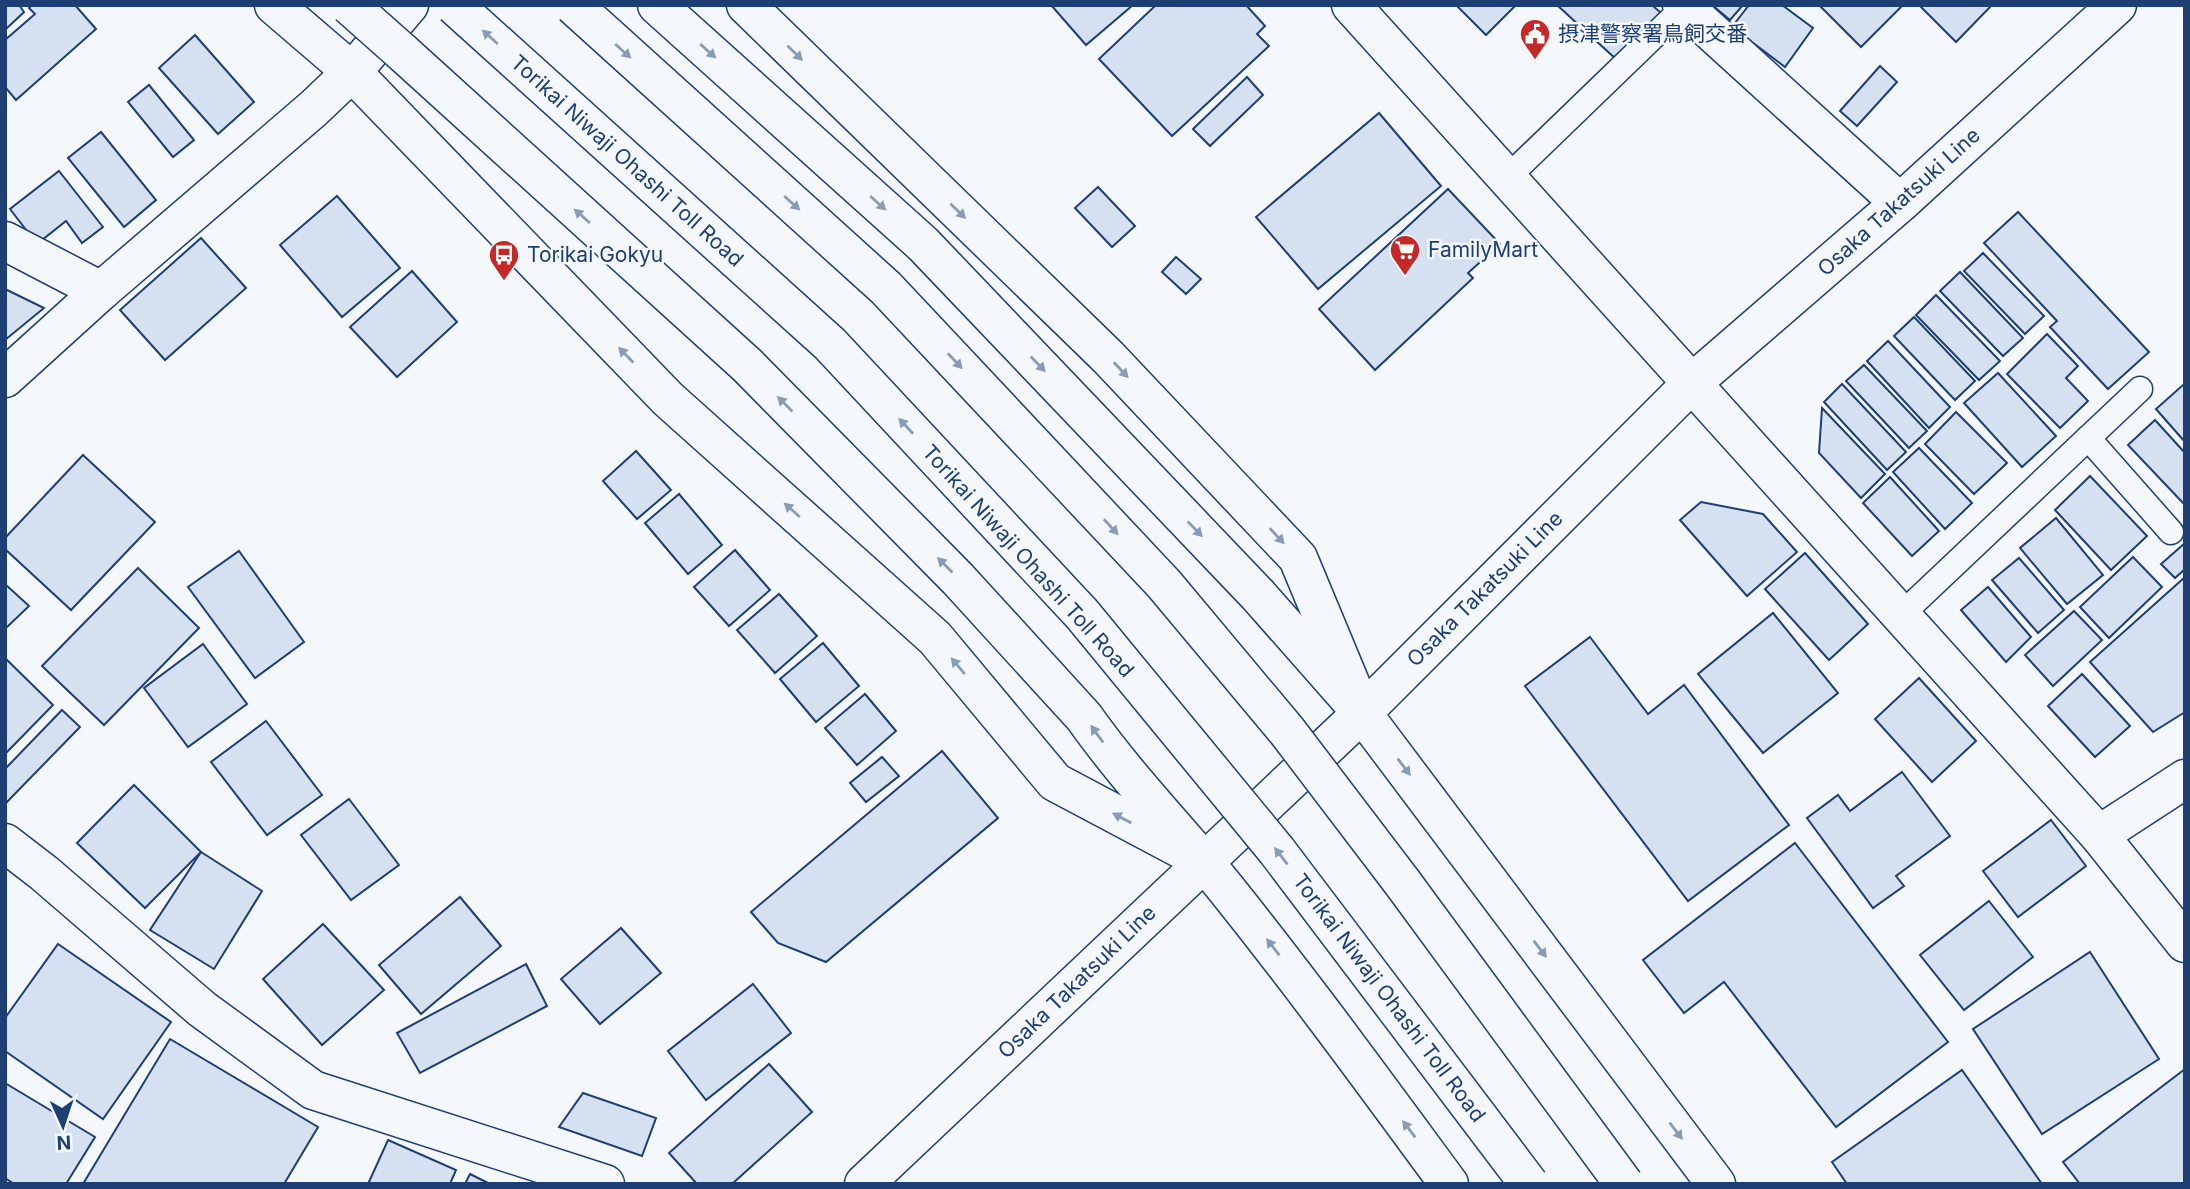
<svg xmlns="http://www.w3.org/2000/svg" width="2190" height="1189" viewBox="0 0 2190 1189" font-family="Inter,'Noto Sans JP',sans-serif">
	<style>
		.building { fill: #d5e0f0; stroke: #1d3f73; stroke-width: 2 }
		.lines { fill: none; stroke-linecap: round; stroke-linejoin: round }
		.service-casing { stroke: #1d3f73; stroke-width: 27 }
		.minor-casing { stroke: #1d3f73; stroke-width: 41 }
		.tertiary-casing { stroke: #1d3f73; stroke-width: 41 }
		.primary-casing { stroke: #1d3f73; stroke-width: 41 }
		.service { stroke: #f4f7fb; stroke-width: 24 }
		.minor { stroke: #f4f7fb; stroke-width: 38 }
		.tertiary { stroke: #f4f7fb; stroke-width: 38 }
		.primary { stroke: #f4f7fb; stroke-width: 38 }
		.primary-bridge-casing { stroke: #1d3f73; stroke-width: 41; stroke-linecap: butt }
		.primary-bridge { stroke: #f4f7fb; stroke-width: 38 }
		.oneway { fill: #889bb7 }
		.labels { text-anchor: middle; stroke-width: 5; stroke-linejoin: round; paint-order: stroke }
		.poi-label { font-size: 21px; fill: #1d3f73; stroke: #f4f7fb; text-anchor: start }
		.street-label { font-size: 21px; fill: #1d3f73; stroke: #f4f7fb }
	</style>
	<rect width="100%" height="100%" fill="#f4f7fb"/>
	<!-- building -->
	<g class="building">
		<path d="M 5,5 L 19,5 L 24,12 L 5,30 Z"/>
		<path d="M 32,5 L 75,5 L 96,29 L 16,100 L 5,87 L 5,40 L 35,14 L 29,8 Z"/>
		<path d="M 1051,5 L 1133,5 L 1086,45 Z"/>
		<path d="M 1156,5 L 1246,5 L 1265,26 L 1257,34 L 1269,46 L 1172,136 L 1099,59 Z"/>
		<path d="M 1456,5 L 1516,5 L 1486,35 Z"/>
		<path d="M 1557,5 L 1652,5 L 1661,13 L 1617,60 Z"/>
		<path d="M 1712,5 L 1743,5 L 1730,20 Z"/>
		<path d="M 1749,5 L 1782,5 L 1813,28 L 1785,67 L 1732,27 Z"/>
		<path d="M 1819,5 L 1903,5 L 1861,47 Z"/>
		<path d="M 1919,5 L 1992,5 L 1956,42 Z"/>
		<path d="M 195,35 L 254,102 L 218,134 L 159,68 Z"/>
		<path d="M 1880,66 L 1897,82 L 1857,126 L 1840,111 Z"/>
		<path d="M 1247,77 L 1263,95 L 1210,146 L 1193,129 Z"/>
		<path d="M 149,85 L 194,140 L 173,157 L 128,102 Z"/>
		<path d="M 1379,113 L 1441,186 L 1318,289 L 1256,217 Z"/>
		<path d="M 101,132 L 156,200 L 124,227 L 68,158 Z"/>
		<path d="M 59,171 L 103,227 L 82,243 L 66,221 L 37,244 L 10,209 Z"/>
		<path d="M 1098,187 L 1135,226 L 1112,247 L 1075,208 Z"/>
		<path d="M 1448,189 L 1500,244 L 1468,273 L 1473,278 L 1375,370 L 1319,309 Z"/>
		<path d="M 337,196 L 400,268 L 342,317 L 280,245 Z"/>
		<path d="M 2018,212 L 2149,352 L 2108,389 L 2050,327 L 2057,321 L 1984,243 Z"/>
		<path d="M 201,238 L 246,288 L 165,360 L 120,310 Z"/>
		<path d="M 1983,253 L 2044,316 L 2025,334 L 1964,271 Z"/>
		<path d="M 1176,257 L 1201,279 L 1186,294 L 1162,272 Z"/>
		<path d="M 412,271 L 457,322 L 397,377 L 350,327 Z"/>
		<path d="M 1960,272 L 2023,338 L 2003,356 L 1940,291 Z"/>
		<path d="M 5,289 L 44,308 L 5,340 Z"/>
		<path d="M 1936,295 L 2000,361 L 1979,380 L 1916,315 Z"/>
		<path d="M 1914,317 L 1975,381 L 1955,400 L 1894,336 Z"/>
		<path d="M 2047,334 L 2078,366 L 2066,378 L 2088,401 L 2060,428 L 2007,374 Z"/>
		<path d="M 1888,341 L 1950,407 L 1929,428 L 1867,361 Z"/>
		<path d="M 1864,365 L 1927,431 L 1909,448 L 1846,381 Z"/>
		<path d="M 1998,373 L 2056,436 L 2022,467 L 1964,403 Z"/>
		<path d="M 1842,384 L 1906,452 L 1887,470 L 1824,402 Z"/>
		<path d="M 2183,385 L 2185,387 L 2185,442 L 2156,409 Z"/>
		<path d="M 1822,408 L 1885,474 L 1861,498 L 1819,453 Z"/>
		<path d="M 1956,412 L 2007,463 L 1974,494 L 1925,444 Z"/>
		<path d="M 2155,420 L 2185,453 L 2184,504 L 2128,445 Z"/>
		<path d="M 1919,448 L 1972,503 L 1945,529 L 1893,472 Z"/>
		<path d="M 636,451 L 671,490 L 637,519 L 603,481 Z"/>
		<path d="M 83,455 L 155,522 L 71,610 L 5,549 L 5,538 Z"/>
		<path d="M 2090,476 L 2147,536 L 2111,570 L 2055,510 Z"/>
		<path d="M 1890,477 L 1939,531 L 1912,556 L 1863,503 Z"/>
		<path d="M 679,494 L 722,545 L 688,574 L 645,523 Z"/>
		<path d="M 1701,502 L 1763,514 L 1797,552 L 1747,596 L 1680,520 Z"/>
		<path d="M 2056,518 L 2103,575 L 2067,604 L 2020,548 Z"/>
		<path d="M 2185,543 L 2185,569 L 2175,578 L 2161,564 Z"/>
		<path d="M 735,550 L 770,590 L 729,626 L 694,587 Z"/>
		<path d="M 239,551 L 304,642 L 255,678 L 188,587 Z"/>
		<path d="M 1805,553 L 1868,624 L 1829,660 L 1765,589 Z"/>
		<path d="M 2133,557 L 2162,587 L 2109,638 L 2080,607 Z"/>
		<path d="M 2019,558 L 2064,610 L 2038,633 L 1992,580 Z"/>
		<path d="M 138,568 L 199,628 L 104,725 L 42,666 Z"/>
		<path d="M 2185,577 L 2185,712 L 2153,732 L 2090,662 Z"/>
		<path d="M 5,584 L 29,606 L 5,629 Z"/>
		<path d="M 1988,587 L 2031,637 L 2006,662 L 1961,610 Z"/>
		<path d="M 779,594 L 817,636 L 775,673 L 737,630 Z"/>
		<path d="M 2074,611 L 2102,640 L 2053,686 L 2025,655 Z"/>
		<path d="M 1773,613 L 1838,693 L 1763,753 L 1698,674 Z"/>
		<path d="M 1590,637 L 1648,714 L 1684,685 L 1789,825 L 1688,901 L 1525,686 Z"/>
		<path d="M 823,643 L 859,686 L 816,722 L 780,679 Z"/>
		<path d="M 203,644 L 247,704 L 188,747 L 144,688 Z"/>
		<path d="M 5,658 L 53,705 L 5,754 Z"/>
		<path d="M 2082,674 L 2130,726 L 2095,757 L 2048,706 Z"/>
		<path d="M 1919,678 L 1976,741 L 1932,782 L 1875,719 Z"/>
		<path d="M 865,694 L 896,731 L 857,765 L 825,728 Z"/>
		<path d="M 62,710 L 80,727 L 5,804 L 5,769 Z"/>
		<path d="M 266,721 L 322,795 L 267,835 L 211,762 Z"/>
		<path d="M 942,751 L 998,818 L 826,962 L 778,943 L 751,912 Z"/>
		<path d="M 882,757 L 899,776 L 866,802 L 850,783 Z"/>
		<path d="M 1902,772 L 1950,836 L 1896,876 L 1904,886 L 1873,908 L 1807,818 L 1838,795 L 1850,811 Z"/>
		<path d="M 134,785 L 201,852 L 145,908 L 77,843 Z"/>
		<path d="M 349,799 L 399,865 L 351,900 L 301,835 Z"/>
		<path d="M 2051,820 L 2086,866 L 2018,917 L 1983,871 Z"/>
		<path d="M 1795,843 L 1948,1042 L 1836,1127 L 1724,982 L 1684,1013 L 1643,960 Z"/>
		<path d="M 201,852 L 262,891 L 214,969 L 150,930 Z"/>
		<path d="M 460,897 L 501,946 L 421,1014 L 379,965 Z"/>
		<path d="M 1989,901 L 2033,957 L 1964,1010 L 1920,955 Z"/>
		<path d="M 323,924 L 384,990 L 322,1045 L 263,979 Z"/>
		<path d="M 621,928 L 661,973 L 600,1024 L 561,979 Z"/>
		<path d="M 58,944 L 171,1022 L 103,1119 L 5,1051 L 5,1018 Z"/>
		<path d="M 2090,952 L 2159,1059 L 2042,1134 L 1973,1029 Z"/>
		<path d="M 526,964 L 547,1006 L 420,1073 L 397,1033 Z"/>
		<path d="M 753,984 L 791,1033 L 706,1100 L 668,1051 Z"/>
		<path d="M 170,1039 L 318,1127 L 284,1184 L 83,1184 Z"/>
		<path d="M 769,1064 L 812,1112 L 732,1184 L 697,1184 L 669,1153 Z"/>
		<path d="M 2185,1069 L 2185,1184 L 2080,1184 L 2063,1162 Z"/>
		<path d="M 1962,1070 L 2042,1184 L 1847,1184 L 1832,1162 Z"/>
		<path d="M 5,1083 L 95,1137 L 66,1184 L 14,1184 L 5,1178 Z"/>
		<path d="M 583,1093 L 656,1118 L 642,1156 L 559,1127 Z"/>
		<path d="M 388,1140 L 456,1170 L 450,1184 L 368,1184 Z"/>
		<path d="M 470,1174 L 490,1184 L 465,1184 Z"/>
	</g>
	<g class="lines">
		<!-- service casing -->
		<g class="service-casing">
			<g id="service">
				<path d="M 1507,178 L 1686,5"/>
				<path d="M 2088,438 L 2171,532"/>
				<path d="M 1901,615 L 2140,389"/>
			</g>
		</g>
		<!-- minor casing -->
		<g class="minor-casing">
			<g id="minor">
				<path d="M 274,5 L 352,72 L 668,399 L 935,638 L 1055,782 L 1202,860"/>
				<path d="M 746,5 L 1108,357 L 1298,558 L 1360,707"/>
				<path d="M 1682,5 L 1900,203"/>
				<path d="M 5,241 L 101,291"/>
				<path d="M 5,378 L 101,291 L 313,109 L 352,72 L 409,5"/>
				<path d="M 2099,835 L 2185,779"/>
				<path d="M 5,843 L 44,873 L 202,1009 L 313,1090 L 605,1184"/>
			</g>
		</g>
		<!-- tertiary casing -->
		<g class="tertiary-casing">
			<path id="tertiary" d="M 1351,5 L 2099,835 L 2185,943"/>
		</g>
		<!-- primary casing -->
		<g class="primary-casing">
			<g id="primary">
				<path d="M 657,5 L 923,244 L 1258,595 L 1362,713 L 1716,1184"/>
				<path d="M 402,52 L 747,365 L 958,579 L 1084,717 C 1127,778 1180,832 1227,890 C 1304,986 1376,1085 1449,1184"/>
				<path d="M 864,1184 L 1362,713 L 1692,383 L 1900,203 L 2117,5"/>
			</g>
		</g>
		<!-- service -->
		<use href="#service" class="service"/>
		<!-- minor -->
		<use href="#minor" class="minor"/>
		<!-- tertiary -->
		<use href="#tertiary" class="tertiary"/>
		<!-- primary -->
		<use href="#primary" class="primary"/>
		<!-- primary-bridge casing -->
		<g class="primary-bridge-casing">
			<g id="primary-bridge">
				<path d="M 349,5 L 402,52"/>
				<path d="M 454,5 L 830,344 L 1082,614 L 1277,851 L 1529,1184"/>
				<path d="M 573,5 L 886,288 L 1164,584 L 1287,731 L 1402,882 L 1624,1184"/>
			</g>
		</g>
		<!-- primary-bridge -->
		<use href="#primary-bridge" class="primary-bridge"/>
	</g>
	<!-- one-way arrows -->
	<defs><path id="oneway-solid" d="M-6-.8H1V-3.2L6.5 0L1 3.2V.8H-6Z" transform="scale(1.75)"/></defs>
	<g class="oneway">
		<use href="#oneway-solid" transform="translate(490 37) rotate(-138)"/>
		<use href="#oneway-solid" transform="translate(623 51) rotate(42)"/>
		<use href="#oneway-solid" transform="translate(708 51) rotate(42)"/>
		<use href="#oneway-solid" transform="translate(795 53) rotate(44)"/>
		<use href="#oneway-solid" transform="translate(792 203) rotate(42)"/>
		<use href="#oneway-solid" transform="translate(878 203) rotate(42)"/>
		<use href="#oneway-solid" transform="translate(958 211) rotate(44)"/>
		<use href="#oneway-solid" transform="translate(582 216) rotate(-138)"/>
		<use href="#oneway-solid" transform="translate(626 355) rotate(-134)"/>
		<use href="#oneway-solid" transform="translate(955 361) rotate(47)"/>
		<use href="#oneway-solid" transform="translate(1038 364) rotate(46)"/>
		<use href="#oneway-solid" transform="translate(1121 370) rotate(47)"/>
		<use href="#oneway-solid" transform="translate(785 404) rotate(-135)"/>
		<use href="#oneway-solid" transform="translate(906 426) rotate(-133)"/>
		<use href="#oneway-solid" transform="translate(792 510) rotate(-138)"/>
		<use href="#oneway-solid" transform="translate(1111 527) rotate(47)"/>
		<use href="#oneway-solid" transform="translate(1195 529) rotate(46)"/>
		<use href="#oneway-solid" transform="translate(1277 536) rotate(47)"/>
		<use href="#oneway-solid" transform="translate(945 565) rotate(-135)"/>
		<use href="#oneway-solid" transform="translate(958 666) rotate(-130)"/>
		<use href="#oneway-solid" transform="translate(1097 734) rotate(-126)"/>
		<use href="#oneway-solid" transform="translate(1404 767) rotate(53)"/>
		<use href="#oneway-solid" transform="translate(1122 818) rotate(-152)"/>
		<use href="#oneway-solid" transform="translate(1281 856) rotate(-128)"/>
		<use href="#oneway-solid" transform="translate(1273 947) rotate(-128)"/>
		<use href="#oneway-solid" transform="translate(1540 949) rotate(53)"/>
		<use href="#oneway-solid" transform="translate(1409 1129) rotate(-127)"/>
		<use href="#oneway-solid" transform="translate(1676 1131) rotate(53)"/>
	</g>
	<!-- icons -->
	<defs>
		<g id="civic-pin" transform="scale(1.575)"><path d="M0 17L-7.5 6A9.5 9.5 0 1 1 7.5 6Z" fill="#c62828" stroke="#f4f7fb"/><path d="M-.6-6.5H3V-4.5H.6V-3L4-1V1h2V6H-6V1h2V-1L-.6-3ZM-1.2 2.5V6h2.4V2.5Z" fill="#fff"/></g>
		<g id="supermarket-pin" transform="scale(1.575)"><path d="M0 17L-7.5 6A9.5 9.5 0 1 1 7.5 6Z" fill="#c62828" stroke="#f4f7fb"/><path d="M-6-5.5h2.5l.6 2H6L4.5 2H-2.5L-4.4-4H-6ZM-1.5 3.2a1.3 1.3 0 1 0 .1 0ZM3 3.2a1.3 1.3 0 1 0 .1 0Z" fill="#fff"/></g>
		<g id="bus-pin" transform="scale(1.575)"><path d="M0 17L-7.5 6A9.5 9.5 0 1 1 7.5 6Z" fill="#c62828" stroke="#f4f7fb"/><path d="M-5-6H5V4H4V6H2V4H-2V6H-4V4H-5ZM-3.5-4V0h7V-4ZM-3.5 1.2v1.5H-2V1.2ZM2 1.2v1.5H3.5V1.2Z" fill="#fff"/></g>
	</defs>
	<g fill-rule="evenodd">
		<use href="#civic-pin" x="1535" y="34"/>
		<use href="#supermarket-pin" x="1405" y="250"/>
		<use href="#bus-pin" x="504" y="255"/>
	</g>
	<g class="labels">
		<!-- poi labels -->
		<g class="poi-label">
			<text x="1558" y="41">摂津警察署鳥飼交番</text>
			<text x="1428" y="257">FamilyMart</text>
			<text x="527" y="262">Torikai Gokyu</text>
		</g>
		<!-- street labels -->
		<g class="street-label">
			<text transform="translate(627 161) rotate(42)" y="7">Torikai Niwaji Ohashi Toll Road</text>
			<text transform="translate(1899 202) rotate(-42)" y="7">Osaka Takatsuki Line</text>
			<text transform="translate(1028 561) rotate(48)" y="7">Torikai Niwaji Ohashi Toll Road</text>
			<text transform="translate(1485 589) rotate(-45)" y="7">Osaka Takatsuki Line</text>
			<text transform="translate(1077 982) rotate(-44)" y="7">Osaka Takatsuki Line</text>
			<text transform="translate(1389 998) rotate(53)" y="7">Torikai Niwaji Ohashi Toll Road</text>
		</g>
	</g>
	<!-- border -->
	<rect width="2190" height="1189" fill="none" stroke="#1d3f73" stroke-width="14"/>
	<!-- north arrow -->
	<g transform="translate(63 1126) rotate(177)" stroke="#f4f7fb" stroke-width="5" paint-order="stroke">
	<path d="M0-5L12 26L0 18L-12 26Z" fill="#1d3f73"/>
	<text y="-10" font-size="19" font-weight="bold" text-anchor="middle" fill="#1d3f73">N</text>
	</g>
</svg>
